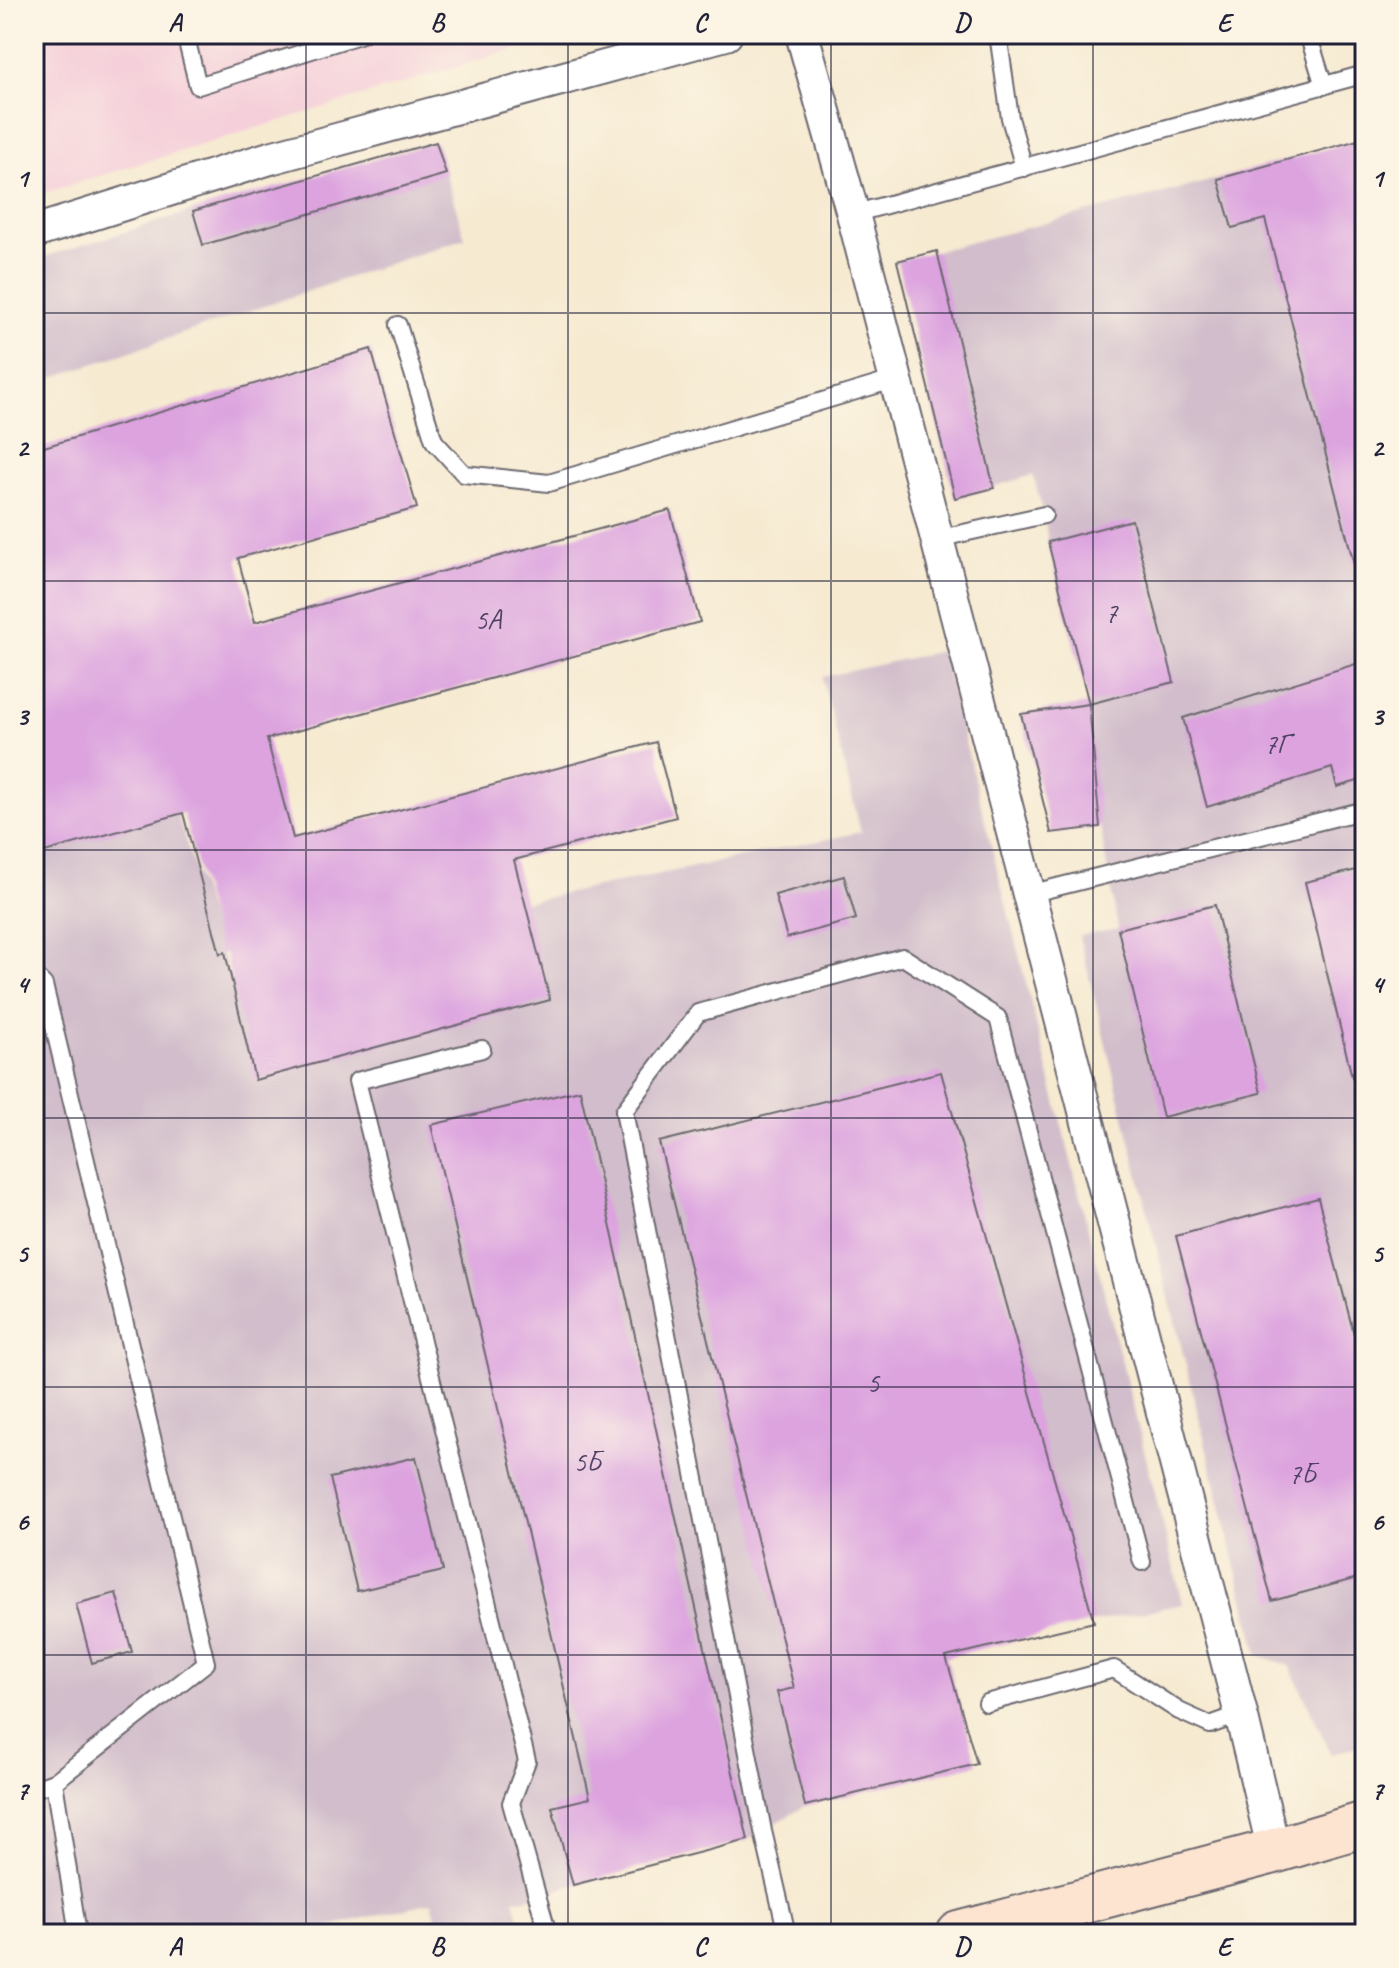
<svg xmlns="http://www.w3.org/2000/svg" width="1399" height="1968" viewBox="0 0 1399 1968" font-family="Caveat,sans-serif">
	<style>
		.built { fill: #f5cfda }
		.industrial { fill: #d1bdcb }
		.building { fill: #dca3df }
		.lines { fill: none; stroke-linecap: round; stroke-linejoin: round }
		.lane-casing { stroke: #6c6870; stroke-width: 20 }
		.street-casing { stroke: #6c6870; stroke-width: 36 }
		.secondary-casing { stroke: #6c6870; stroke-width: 48 }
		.lane { stroke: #fff; stroke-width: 16 }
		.street { stroke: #fff; stroke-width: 32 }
		.secondary { stroke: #fde4d1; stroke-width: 44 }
		.grid { fill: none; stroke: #22223b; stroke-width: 2; stroke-opacity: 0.55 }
		.labels { text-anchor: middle; stroke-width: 7; stroke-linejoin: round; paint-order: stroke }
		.number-label { font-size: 28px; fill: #504264 }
		.neatline { fill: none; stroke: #22223b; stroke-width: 3 }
		.grid-label { font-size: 26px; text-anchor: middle; font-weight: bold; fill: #22223b }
	</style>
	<rect width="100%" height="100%" fill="#fcf5e5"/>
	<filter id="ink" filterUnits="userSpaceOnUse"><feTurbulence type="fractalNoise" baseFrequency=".0125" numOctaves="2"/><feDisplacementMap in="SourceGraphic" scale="16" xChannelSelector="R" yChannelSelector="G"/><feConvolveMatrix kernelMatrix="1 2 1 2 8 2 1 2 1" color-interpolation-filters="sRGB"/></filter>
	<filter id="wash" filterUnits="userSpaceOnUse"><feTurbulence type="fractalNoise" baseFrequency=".006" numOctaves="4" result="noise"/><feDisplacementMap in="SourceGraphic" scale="32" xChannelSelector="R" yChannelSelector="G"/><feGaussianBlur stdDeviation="1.8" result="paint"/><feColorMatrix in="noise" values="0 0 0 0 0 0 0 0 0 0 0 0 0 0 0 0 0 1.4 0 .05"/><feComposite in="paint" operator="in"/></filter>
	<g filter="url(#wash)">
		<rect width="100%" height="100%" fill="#f6ead1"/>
		<!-- built -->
		<path class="built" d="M 34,34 L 565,34 L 34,196 Z"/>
		<!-- industrial -->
		<g class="industrial">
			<path d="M 1365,138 L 1365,1744 L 1331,1754 L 1290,1666 L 1258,1655 L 1079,936 L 1118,929 L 1100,827 L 1051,833 L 1021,714 L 1089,704 L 1048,542 L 1044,515 L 1033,475 L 955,498 L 897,261 L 1218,179 Z"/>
			<path d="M 436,142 L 465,238 L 34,384 L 34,260 L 193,211 Z"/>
			<path d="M 942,651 L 1183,1604 L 1094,1622 L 946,1657 L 977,1764 L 805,1806 L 748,1840 L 573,1885 L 536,1896 L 514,1900 L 524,1934 L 440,1934 L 432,1902 L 296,1934 L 34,1934 L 34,668 L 130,669 L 237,1000 L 377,941 L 525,902 L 861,832 L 822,677 Z"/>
		</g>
		<g id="blocks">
			<!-- building -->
			<g class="building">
				<path d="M 1365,138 L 1365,562 L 1354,564 L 1265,219 L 1232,228 L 1218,179 Z"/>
				<path d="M 436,142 L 446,174 L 203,245 L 193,211 Z"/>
				<path d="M 937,251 L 994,488 L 955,498 L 897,261 Z"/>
				<path d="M 371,349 L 417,508 L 238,558 L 255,622 L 670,510 L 700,622 L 267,739 L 293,838 L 656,742 L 676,817 L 514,860 L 550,1000 L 255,1080 L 225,952 L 220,954 L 183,813 L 34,855 L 34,450 Z"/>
				<path d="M 1132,520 L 1174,682 L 1089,704 L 1048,542 Z"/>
				<path d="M 1365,661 L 1365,779 L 1337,787 L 1332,768 L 1207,807 L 1183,718 Z"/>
				<path d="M 1089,704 L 1100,827 L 1051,833 L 1021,714 Z"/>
				<path d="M 1365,868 L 1365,1075 L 1352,1077 L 1305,882 Z"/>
				<path d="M 844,876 L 856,919 L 787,938 L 775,895 Z"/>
				<path d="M 1215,905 L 1261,1093 L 1163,1117 L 1118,929 Z"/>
				<path d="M 941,1072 L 1094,1622 L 946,1657 L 977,1764 L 805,1806 L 777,1692 L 794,1688 L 659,1142 Z"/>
				<path d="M 580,1090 L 748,1840 L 573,1885 L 552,1807 L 590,1798 L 431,1125 Z"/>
				<path d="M 1318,1198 L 1365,1376 L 1365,1576 L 1272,1601 L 1176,1236 Z"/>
				<path d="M 416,1457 L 443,1571 L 357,1591 L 330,1478 Z"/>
				<path d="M 116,1593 L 132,1652 L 92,1663 L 76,1604 Z"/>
			</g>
		</g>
	</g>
	<g filter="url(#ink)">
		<use href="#blocks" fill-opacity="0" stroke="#6c6870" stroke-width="2"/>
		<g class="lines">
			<!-- lane casing -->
			<g class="lane-casing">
				<g id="lane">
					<path d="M 185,34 L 198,86 L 362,34"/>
					<path d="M 998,34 L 1010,118 L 1024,168"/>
					<path d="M 1308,34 L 1324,86"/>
					<path d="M 853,214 L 1365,74"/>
					<path d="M 398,325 L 434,441 L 464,474 L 549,483 L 896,379"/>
					<path d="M 937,539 L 1044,515"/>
					<path d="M 1029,894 L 1365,810"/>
					<path d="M 34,975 L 44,985 L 206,1663 L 54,1782 L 34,1789"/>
					<path d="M 482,1049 L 357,1081 L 527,1761 L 511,1803 L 548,1934"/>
					<path d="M 987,1703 L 1114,1669 L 1179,1711 L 1210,1725 L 1241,1714"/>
					<path d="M 54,1782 L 78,1934"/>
					<path d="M 787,1934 L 763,1831 L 624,1111 L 698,1013 L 903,957 L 998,1018 L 1142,1562"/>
				</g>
			</g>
			<!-- street casing -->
			<g class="street-casing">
				<g id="street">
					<path d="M 802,34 L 853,214 L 1241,1714 L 1274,1851"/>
					<path d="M 34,232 L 270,158 L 726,34"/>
				</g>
			</g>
			<!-- secondary casing -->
			<g class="secondary-casing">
				<path id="secondary" d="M 959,1934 L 1274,1851 L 1365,1824"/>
			</g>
			<!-- lane -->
			<use href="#lane" class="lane"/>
			<!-- street -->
			<use href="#street" class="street"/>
			<!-- secondary -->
			<use href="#secondary" class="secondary"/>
		</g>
	</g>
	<!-- grid -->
	<path class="grid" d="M 306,34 L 306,1934M 568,34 L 568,1934M 831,34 L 831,1934M 1093,34 L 1093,1934M 34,313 L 1365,313M 34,581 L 1365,581M 34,850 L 1365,850M 34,1118 L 1365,1118M 34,1387 L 1365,1387M 34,1655 L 1365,1655"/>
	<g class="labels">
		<!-- number labels -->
		<g class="number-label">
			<text x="1111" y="622">7</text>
			<text x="488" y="629">5А</text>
			<text x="1277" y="753">7Г</text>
			<text x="873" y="1392">5</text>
			<text x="587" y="1471">5Б</text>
			<text x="1302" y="1483">7Б</text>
		</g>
	</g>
	<!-- margin -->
	<rect width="1399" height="1968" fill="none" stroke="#fcf5e5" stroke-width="88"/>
	<rect x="44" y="44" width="1311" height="1880" class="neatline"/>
	<g class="grid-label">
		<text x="175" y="31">A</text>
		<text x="437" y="31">B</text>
		<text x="700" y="31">C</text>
		<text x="962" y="31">D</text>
		<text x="1224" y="31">E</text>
		<text x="22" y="187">1</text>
		<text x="1377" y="187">1</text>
		<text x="22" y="456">2</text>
		<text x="1377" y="456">2</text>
		<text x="22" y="725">3</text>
		<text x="1377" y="725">3</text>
		<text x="22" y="993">4</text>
		<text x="1377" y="993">4</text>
		<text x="22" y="1262">5</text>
		<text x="1377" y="1262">5</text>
		<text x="22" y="1530">6</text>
		<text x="1377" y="1530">6</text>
		<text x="22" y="1799">7</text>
		<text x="1377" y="1799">7</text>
		<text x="175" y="1955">A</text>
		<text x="437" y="1955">B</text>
		<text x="700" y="1955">C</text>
		<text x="962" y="1955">D</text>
		<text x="1224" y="1955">E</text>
	</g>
</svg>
